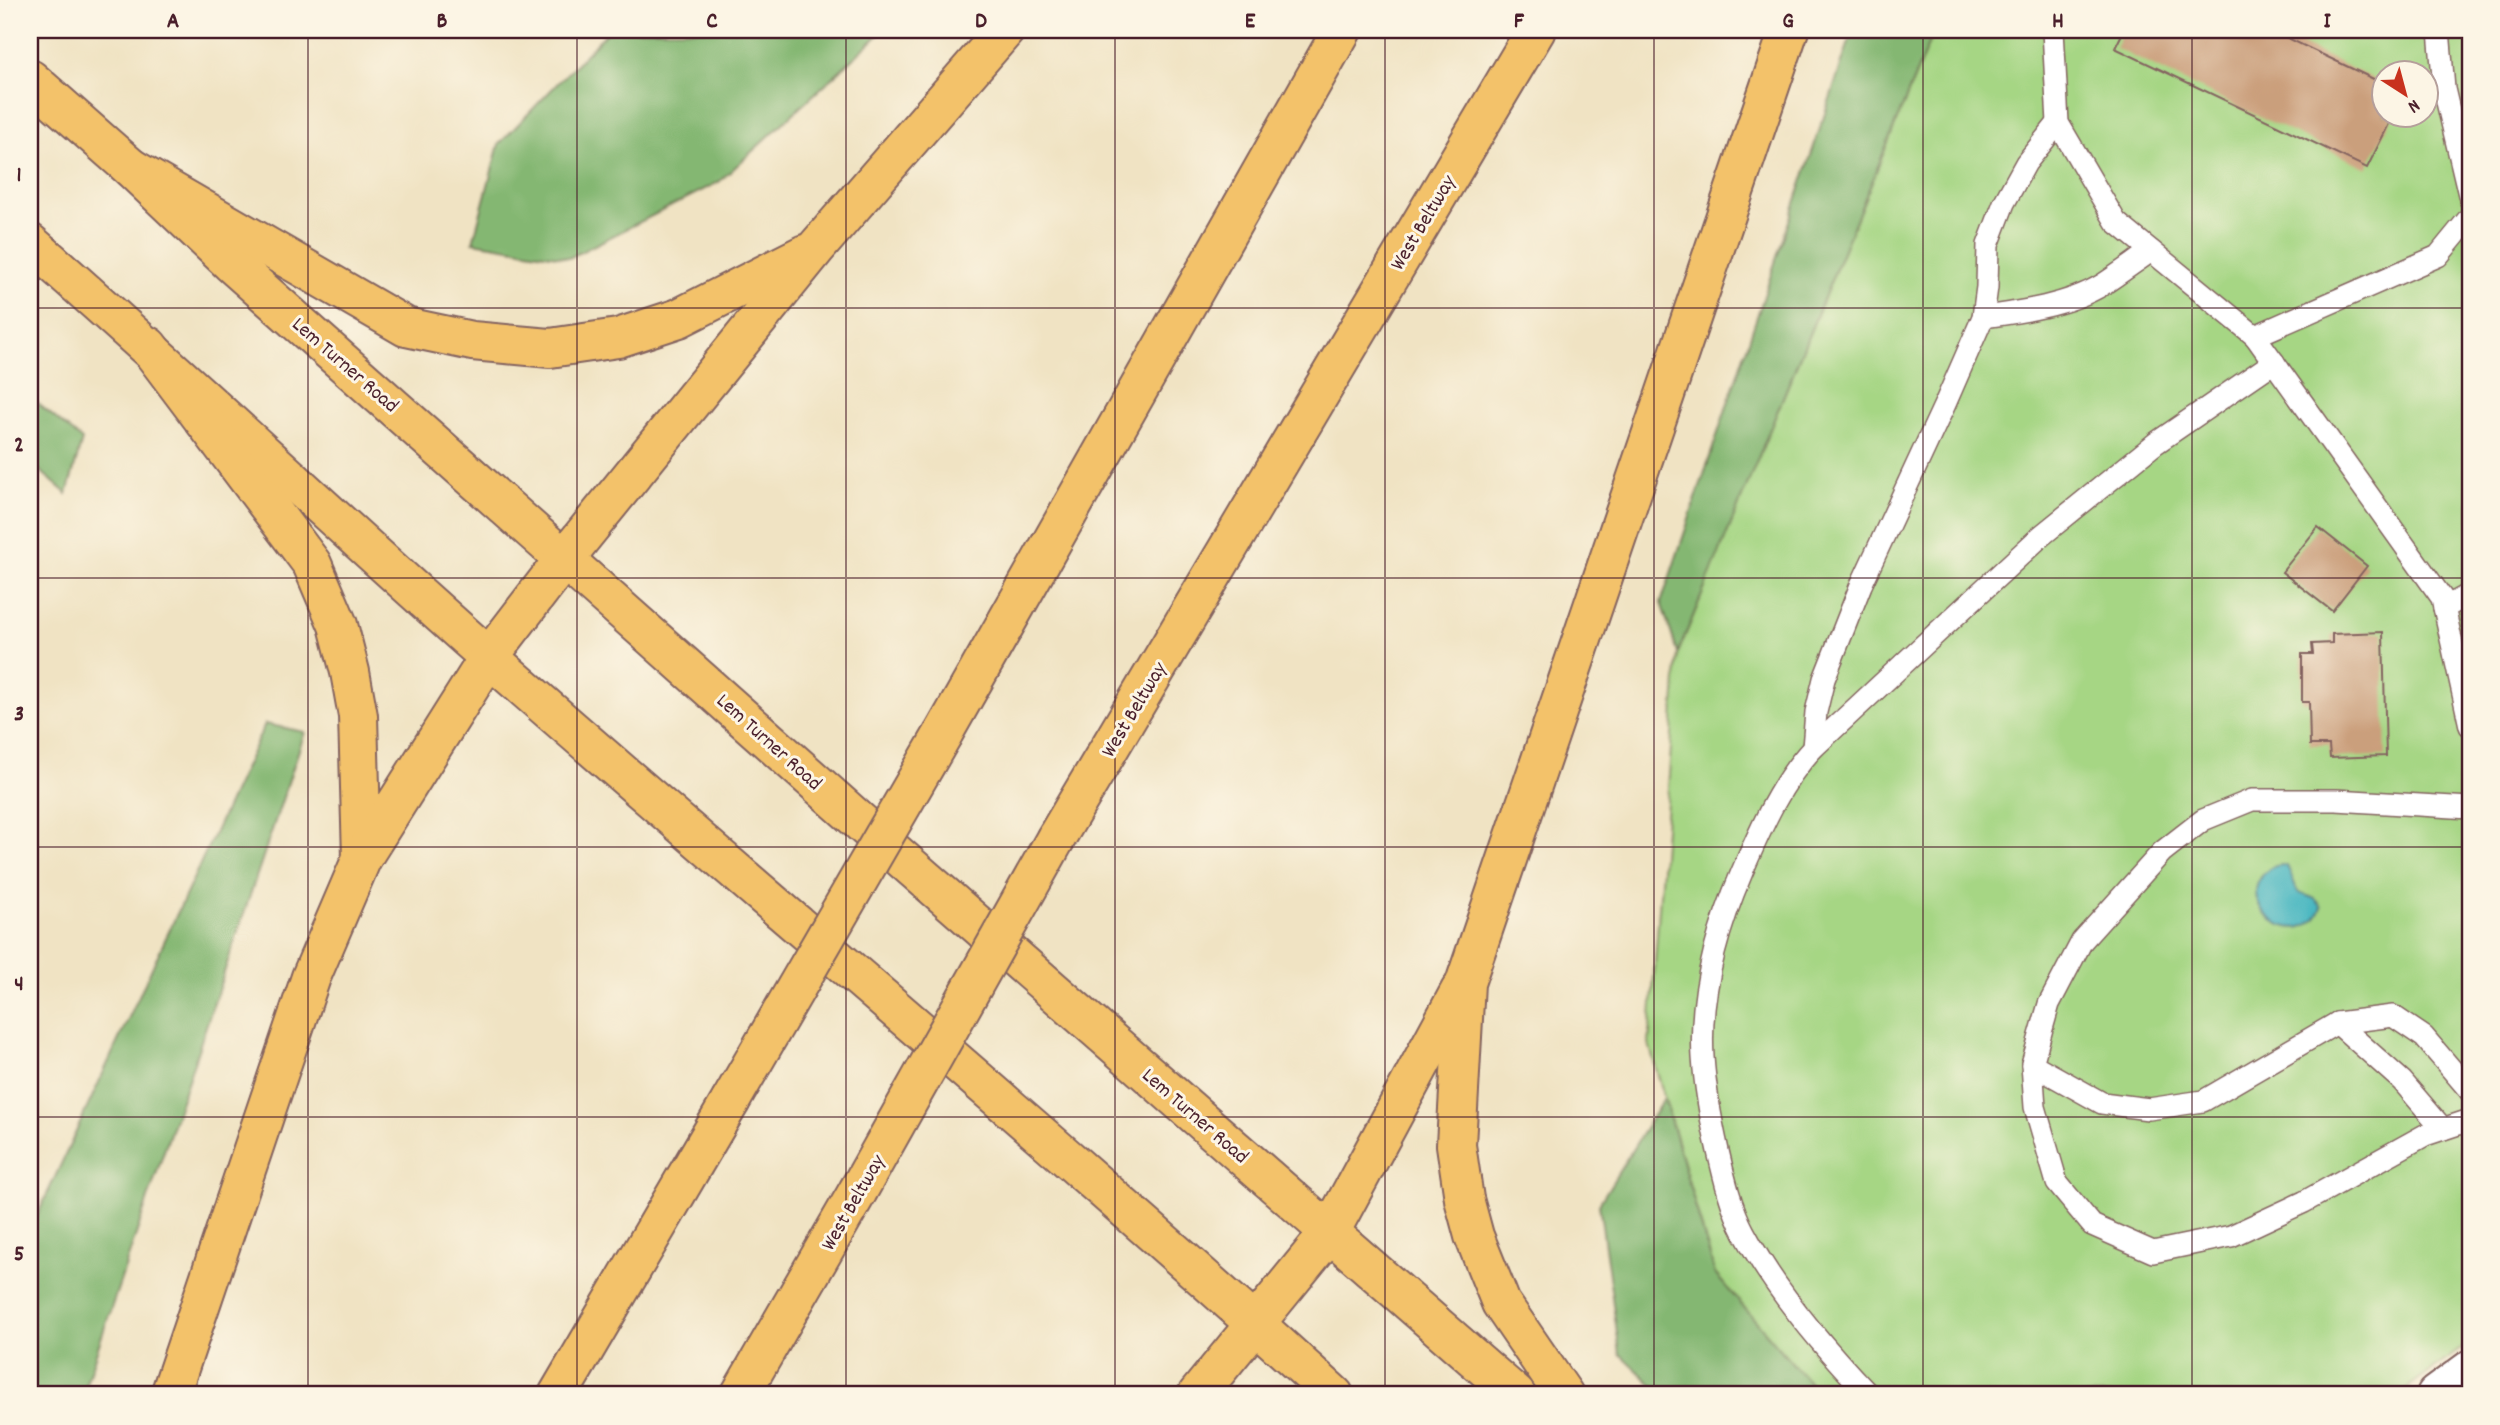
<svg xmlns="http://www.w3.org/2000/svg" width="2500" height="1425" viewBox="0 0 2500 1425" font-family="Dekko,sans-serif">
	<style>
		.green { fill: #a6d684; stroke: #787a58; stroke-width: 2; fill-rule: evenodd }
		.forest { fill: #84b772; stroke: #676b4e; stroke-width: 2 }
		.water { fill: #49b7c1; stroke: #4a6b76; stroke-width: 2 }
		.building { fill: #ca9f7c }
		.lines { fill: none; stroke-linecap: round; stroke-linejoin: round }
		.lane-casing { stroke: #846460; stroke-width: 24 }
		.street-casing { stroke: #846460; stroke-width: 42 }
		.primary-casing { stroke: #846460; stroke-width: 42 }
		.highway-casing { stroke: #846460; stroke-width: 42 }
		.lane { stroke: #fff; stroke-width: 21 }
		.street { stroke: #fff; stroke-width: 38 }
		.primary { stroke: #f3c26a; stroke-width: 38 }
		.highway { stroke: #f3c26a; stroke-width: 38 }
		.highway-bridge-casing { stroke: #846460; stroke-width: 42; stroke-linecap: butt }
		.highway-bridge { stroke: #f3c26a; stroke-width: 38 }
		.grid { fill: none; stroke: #4a1f2b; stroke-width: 2; stroke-opacity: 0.55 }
		.labels { text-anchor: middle; stroke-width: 6; stroke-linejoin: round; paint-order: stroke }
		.street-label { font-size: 21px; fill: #4a1f2b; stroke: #fcf5e5 }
		.neatline { fill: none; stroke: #4a1f2b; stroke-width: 2.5 }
		.grid-label { font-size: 23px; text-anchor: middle; font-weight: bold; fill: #4a1f2b }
	</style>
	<rect width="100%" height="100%" fill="#fcf5e5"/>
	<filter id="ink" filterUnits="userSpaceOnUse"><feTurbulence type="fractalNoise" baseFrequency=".0143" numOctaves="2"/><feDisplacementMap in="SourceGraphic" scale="14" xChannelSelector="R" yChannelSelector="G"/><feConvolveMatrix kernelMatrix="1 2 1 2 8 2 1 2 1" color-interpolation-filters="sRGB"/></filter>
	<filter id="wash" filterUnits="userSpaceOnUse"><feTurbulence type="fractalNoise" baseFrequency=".00686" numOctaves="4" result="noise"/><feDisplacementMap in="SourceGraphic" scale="28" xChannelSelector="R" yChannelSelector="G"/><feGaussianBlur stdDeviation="1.57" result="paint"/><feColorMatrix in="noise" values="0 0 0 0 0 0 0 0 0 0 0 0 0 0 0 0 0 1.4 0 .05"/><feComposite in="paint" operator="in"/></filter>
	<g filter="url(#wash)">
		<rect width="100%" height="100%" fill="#f0e3c3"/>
		<!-- green -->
		<path class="green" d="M 1934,30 L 2470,30 L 2470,1342 L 2399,1395 L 1820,1395 L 1715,1274 L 1649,1044 L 1678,653 ZM 2384,74 L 2426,74 L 2426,116 L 2384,116 Z"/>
		<!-- forest -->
		<g class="forest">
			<path d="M 609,30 L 884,30 L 719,182 L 569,258 L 473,242 L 499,144 Z"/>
			<path d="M 1853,30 L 1934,30 L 1678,653 L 1661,603 Z"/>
			<path d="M 30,397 L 82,440 L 67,494 L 30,462 Z"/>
			<path d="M 265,724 L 305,732 L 82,1395 L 30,1395 L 30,1231 Z"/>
			<path d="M 1664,1098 L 1715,1274 L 1820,1395 L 1663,1395 L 1620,1354 L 1599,1204 Z"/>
		</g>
		<!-- water -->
		<path class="water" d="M 2281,865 L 2287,866 L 2298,892 C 2310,899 2313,894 2322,907 C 2303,954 2240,911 2260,879 C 2265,870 2271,866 2281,865 Z"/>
		<g id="blocks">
			<!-- building -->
			<g class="building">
				<path d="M 2124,30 L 2271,30 L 2384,84 L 2384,116 L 2393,116 L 2367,168 L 2115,48 Z"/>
				<path d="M 2318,527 L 2367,566 L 2332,611 L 2282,572 Z"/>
				<path d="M 2383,632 L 2386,756 L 2330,758 L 2329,745 L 2310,745 L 2309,702 L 2302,702 L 2302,654 L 2313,654 L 2312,644 L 2332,643 L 2332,634 Z"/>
			</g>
		</g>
	</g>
	<g filter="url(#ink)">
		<use href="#blocks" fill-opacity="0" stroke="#846460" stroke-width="2"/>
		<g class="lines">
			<!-- lane casing -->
			<g class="lane-casing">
				<g id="lane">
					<path d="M 2053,30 L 2058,123 L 2116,222 L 2255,336 L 2442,598 L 2470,726"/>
					<path d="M 2439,30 L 2444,89 L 2470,199"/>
					<path d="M 1983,317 C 2021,312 2069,305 2102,285 C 2119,274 2135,262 2151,251"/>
					<path d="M 2255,336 L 2438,256 L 2470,217"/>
					<path d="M 2444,608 L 2470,594"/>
					<path d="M 1813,748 L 1816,712 L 1824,679 L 1861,585 L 1945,404 L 1983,317 L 1987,287 L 1988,245 L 2004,203 L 2026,163 L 2058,123"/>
					<path d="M 2470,808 L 2336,800 L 2252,800 L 2203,820 L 2162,852 L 2082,941 L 2049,1004 L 2032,1064 L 2035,1107 L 2057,1183 L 2092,1225 L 2153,1252 L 2231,1236 L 2304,1202 L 2425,1135 L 2470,1120"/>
					<path d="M 2032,1064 L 2102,1103 L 2149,1109 L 2203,1101 L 2337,1023"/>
					<path d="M 2443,1129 L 2402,1081 L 2337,1023 L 2393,1016 L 2424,1037 L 2470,1091"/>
					<path d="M 1869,1395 C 1822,1346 1776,1292 1744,1232 C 1731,1208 1724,1177 1718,1151 C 1711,1120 1705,1088 1703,1057 C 1699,994 1718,928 1742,872 C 1761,828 1780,783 1813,748 L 2041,536 L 2156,443 L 2274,362"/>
				</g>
			</g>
			<!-- street casing -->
			<g class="street-casing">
				<path id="street" d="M 2436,1395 L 2470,1370"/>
			</g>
			<!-- primary casing -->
			<g class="primary-casing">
				<g id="primary">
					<path d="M 30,79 L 131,168 L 231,263 L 885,844 L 1516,1395"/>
					<path d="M 30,243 C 186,379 335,522 491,659 C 771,905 1058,1144 1334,1395"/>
				</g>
			</g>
			<!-- highway casing -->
			<g class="highway-casing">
				<g id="highway">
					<path d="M 131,168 L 406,327 L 472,341 L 550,348 L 618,338 L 679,318 L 805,254"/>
					<path d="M 148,346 L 312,564 L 338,625 L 350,672 L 358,716 L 362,858"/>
					<path d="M 943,734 L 1342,30"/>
					<path d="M 1056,838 L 1536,30"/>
					<path d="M 170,1395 L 311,977 L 362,858 L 489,657 L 565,558 L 816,248 L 1005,30"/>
					<path d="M 558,1395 L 730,1102"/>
					<path d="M 740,1395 L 858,1191"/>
					<path d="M 1197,1395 L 1330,1232 L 1460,991"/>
					<path d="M 1564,1395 L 1501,1303 L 1474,1236 L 1464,1199 L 1456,1145 L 1465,983 L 1789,30"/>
				</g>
			</g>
			<!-- lane -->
			<use href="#lane" class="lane"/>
			<!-- street -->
			<use href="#street" class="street"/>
			<!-- primary -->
			<use href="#primary" class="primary"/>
			<!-- highway -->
			<use href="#highway" class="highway"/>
			<!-- highway-bridge casing -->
			<g class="highway-bridge-casing">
				<g id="highway-bridge">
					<path d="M 730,1102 L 943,734"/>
					<path d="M 858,1191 L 1056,838"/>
				</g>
			</g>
			<!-- highway-bridge -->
			<use href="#highway-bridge" class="highway-bridge"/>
		</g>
	</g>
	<!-- grid -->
	<path class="grid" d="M 308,30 L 308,1395M 577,30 L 577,1395M 846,30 L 846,1395M 1115,30 L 1115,1395M 1385,30 L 1385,1395M 1654,30 L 1654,1395M 1923,30 L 1923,1395M 2192,30 L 2192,1395M 30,308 L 2470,308M 30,578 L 2470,578M 30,847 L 2470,847M 30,1117 L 2470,1117"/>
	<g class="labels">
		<!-- street labels -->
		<g class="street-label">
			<text transform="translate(1422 222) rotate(-59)" y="7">West Beltway</text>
			<text transform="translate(346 364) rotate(41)" y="7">Lem Turner Road</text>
			<text transform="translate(1133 709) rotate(-59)" y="7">West Beltway</text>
			<text transform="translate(770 741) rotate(42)" y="7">Lem Turner Road</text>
			<text transform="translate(1196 1115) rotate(41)" y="7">Lem Turner Road</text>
			<text transform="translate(852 1202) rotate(-60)" y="7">West Beltway</text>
		</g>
	</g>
	<!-- margin -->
	<rect width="2500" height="1425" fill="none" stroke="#fcf5e5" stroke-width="77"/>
	<!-- north arrow -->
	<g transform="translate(2405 94) rotate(144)"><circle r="33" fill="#fcf5e5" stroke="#b59f9b" stroke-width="2"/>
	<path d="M0-5L12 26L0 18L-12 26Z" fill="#c8321e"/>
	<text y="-10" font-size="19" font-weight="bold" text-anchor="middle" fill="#4a1f2b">N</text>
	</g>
	<rect x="38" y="38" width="2424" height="1348" class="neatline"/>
	<g class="grid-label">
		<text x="173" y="27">A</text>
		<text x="442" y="27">B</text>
		<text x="712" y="27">C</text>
		<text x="981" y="27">D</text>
		<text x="1250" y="27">E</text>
		<text x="1519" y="27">F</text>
		<text x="1788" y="27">G</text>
		<text x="2058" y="27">H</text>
		<text x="2327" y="27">I</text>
		<text x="19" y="181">1</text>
		<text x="19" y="451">2</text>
		<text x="19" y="720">3</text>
		<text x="19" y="990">4</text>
		<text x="19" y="1260">5</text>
	</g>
</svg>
